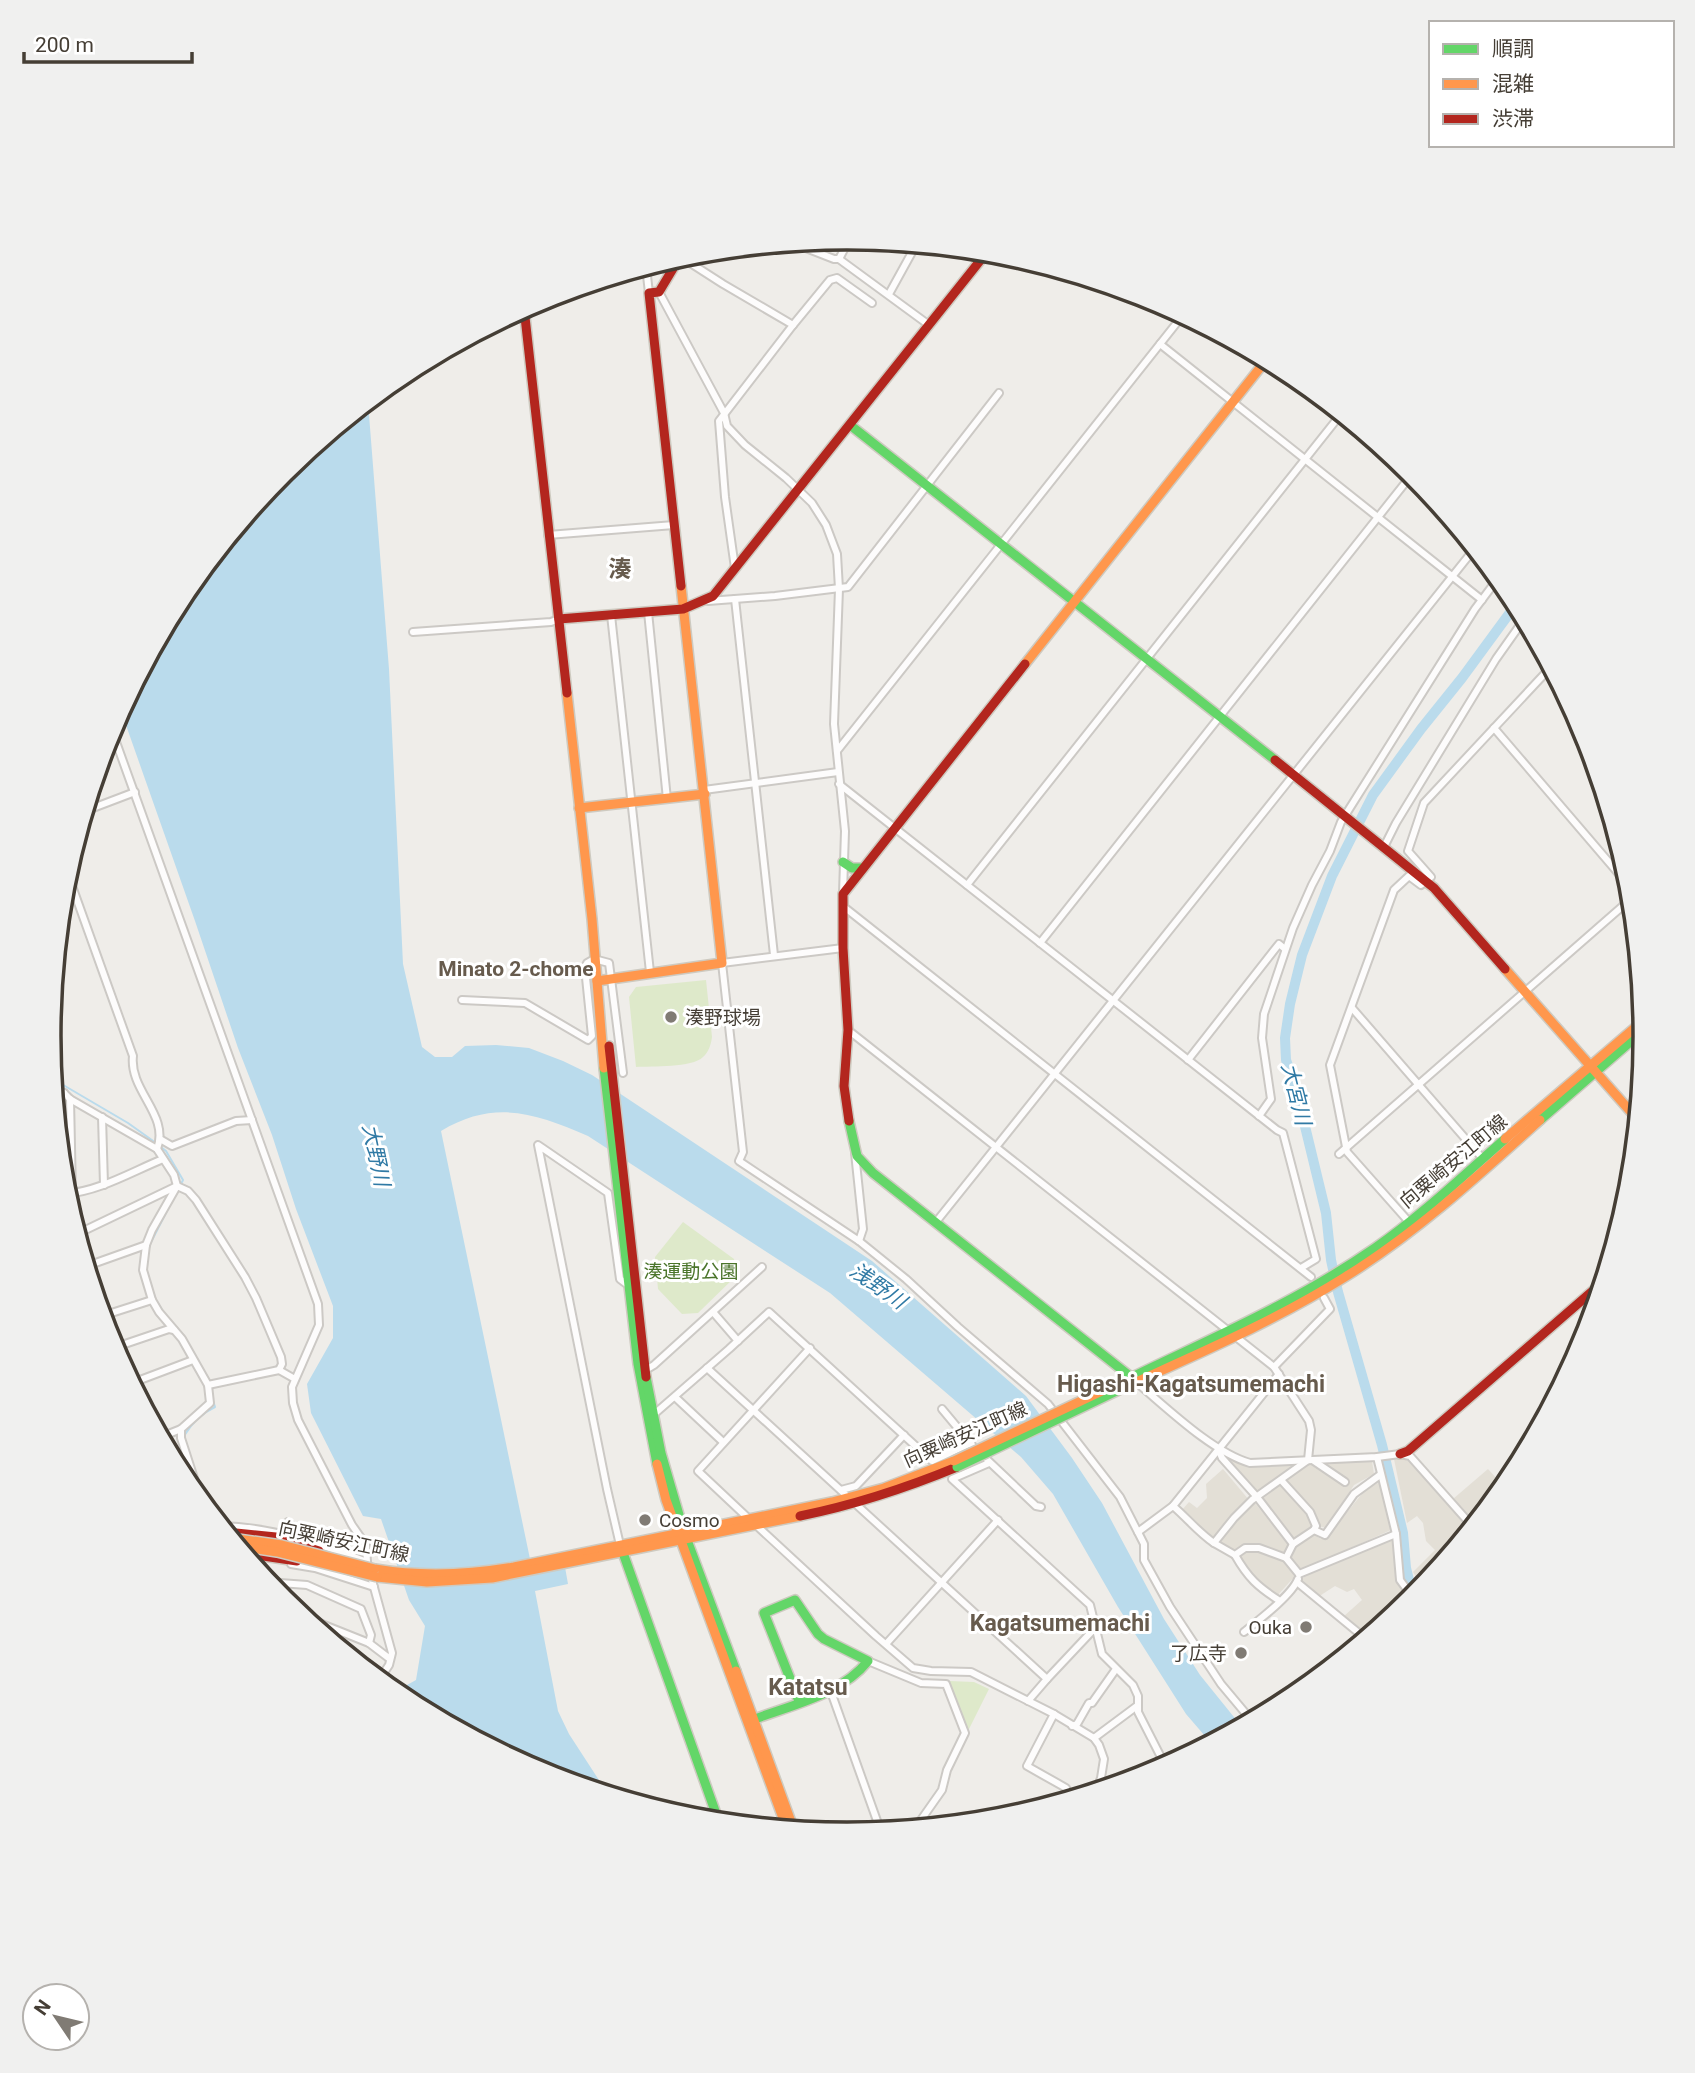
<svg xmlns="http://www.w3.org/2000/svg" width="1695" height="2073" viewBox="0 0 1695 2073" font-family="Roboto,'Noto Sans JP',sans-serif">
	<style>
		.residential { fill: #e3dfd6 }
		.green { fill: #dee9ca }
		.water { fill: #badbec }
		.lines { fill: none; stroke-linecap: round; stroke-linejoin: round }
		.stream { stroke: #badbec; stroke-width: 2 }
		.river { stroke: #badbec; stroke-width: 10 }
		.street-casing { stroke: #ccc9c5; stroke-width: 10 }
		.fast-casing { stroke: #cecac0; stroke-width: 12 }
		.slow-casing { stroke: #cecac0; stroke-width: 12 }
		.jam-casing { stroke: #cecac0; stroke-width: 12 }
		.street { stroke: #fdfcfc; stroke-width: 6 }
		.fast { stroke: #63d668; stroke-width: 9 }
		.slow { stroke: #ff974d; stroke-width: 9 }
		.jam { stroke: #b3261e; stroke-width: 9 }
		.fast-bridge-casing { stroke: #cecac0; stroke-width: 12; stroke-linecap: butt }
		.slow-bridge-casing { stroke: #cecac0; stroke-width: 12; stroke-linecap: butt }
		.fast-bridge { stroke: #63d668; stroke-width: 9 }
		.slow-bridge { stroke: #ff974d; stroke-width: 9 }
		.poi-dot { fill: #807b74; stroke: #fff; stroke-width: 2.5 }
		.labels { text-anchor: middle; stroke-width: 6; stroke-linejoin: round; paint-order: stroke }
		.poi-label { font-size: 19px; fill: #453e35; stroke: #fff; text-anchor: start }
		.street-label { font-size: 19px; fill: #453e35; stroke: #fff }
		.park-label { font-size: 19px; fill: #4b752b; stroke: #fff }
		.neighbourhood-label { font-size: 21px; font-weight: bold; fill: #675b4d; stroke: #fff }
		.water-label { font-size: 21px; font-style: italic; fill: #307aa5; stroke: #fff }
		.quarter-label { font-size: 23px; font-weight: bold; fill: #675b4d; stroke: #fff }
		.rim { fill: none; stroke: #453e35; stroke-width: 3.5 }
	</style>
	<rect width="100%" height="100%" fill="#efede9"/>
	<!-- residential -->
	<g class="residential">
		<path d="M 1394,1459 L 1403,1459 L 1411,1462 L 1471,1529 L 1423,1588 L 1413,1572 L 1435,1550 L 1426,1541 L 1423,1523 L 1417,1516 L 1407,1523 Z"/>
		<path d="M 1233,1460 L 1254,1467 L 1293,1464 L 1296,1465 L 1257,1494 L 1229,1464 Z"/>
		<path d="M 1372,1461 L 1374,1474 L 1354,1485 L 1326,1528 L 1318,1526 L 1283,1480 L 1306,1463 Z"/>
		<path d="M 1223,1469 L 1249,1500 L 1215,1540 L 1182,1510 L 1189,1502 L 1197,1508 L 1207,1498 L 1206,1484 Z"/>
		<path d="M 1488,1469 L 1505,1488 L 1476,1524 L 1453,1499 Z"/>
		<path d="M 1281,1482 L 1307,1513 L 1315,1526 L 1294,1541 L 1261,1498 Z"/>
		<path d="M 1380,1482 L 1391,1530 L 1299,1571 L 1288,1559 L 1297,1545 L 1313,1534 L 1321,1539 L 1327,1537 L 1365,1490 Z"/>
		<path d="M 1254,1502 L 1289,1544 L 1284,1555 L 1263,1546 L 1248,1544 L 1234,1552 L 1216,1543 L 1236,1518 Z"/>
		<path d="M 1393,1539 L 1398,1581 L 1409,1598 L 1409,1603 L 1385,1620 L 1368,1636 L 1343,1617 L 1362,1600 L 1354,1589 L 1347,1592 L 1335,1586 L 1318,1597 L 1299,1582 L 1306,1575 L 1383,1541 Z"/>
		<path d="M 1258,1551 L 1284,1561 L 1296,1575 L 1277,1596 L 1261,1587 L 1237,1556 L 1243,1552 Z"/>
	</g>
	<!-- green -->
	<g class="green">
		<path d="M 706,980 L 712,1037 C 711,1044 709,1052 703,1057 C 692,1068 652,1066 636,1067 L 629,997 L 636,987 Z"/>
		<path d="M 683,1222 L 734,1259 L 738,1274 L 698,1313 L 682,1314 L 658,1289 L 655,1257 Z"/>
		<path d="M 949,1681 L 974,1682 L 989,1689 L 968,1731 Z"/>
	</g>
	<!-- water -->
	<path class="water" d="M 368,402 L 389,669 L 403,964 L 422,1047 L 435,1057 L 452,1057 L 465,1046 L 496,1045 L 529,1048 L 563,1061 L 592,1075 L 872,1261 L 1026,1396 L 1072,1458 L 1102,1503 L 1164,1619 L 1200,1675 L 1242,1727 L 1211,1743 L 1186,1714 L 1118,1607 L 1053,1494 L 1021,1457 L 830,1293 L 588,1136 C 536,1113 494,1099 441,1131 L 530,1559 L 567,1551 L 565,1567 L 568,1584 L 535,1591 L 558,1711 L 569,1734 L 608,1794 L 542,1774 L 433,1716 L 425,1704 L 402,1692 L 407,1685 L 416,1680 L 425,1626 L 409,1600 L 381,1519 L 363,1516 L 311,1413 L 307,1384 L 333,1338 L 333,1306 L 296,1209 L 272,1135 L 238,1048 L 195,921 L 121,711 L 184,593 L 283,472 Z"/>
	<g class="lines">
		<!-- stream -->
		<g class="stream">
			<path d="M 53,1079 L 128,1123 L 156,1143"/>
			<path d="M 161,1147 L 166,1151 L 183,1180 L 180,1186"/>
			<path d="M 148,1248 L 174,1197"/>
			<path d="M 154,1297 L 164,1313"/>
			<path d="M 199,1363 L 209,1381"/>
			<path d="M 184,1436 C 191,1424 202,1413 215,1407 L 212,1397"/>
			<path d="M 199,1484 L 209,1511"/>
			<path d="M 375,1675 L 381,1679"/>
		</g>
		<!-- river -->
		<path class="river" d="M 1418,1594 L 1409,1580 L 1406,1568 L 1403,1533 L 1382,1445 L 1338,1292 L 1331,1260 L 1326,1213 L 1295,1085 L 1286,1060 L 1285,1038 L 1290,1004 L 1302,955 L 1332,876 L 1373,795 L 1421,729 L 1462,678 L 1517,603"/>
		<!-- street casing -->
		<g class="street-casing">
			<g id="street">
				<path d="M 793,243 L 834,259 L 839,259 L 929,325"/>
				<path d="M 681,257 L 723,284 L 793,325 L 719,421 L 725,497 L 735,568"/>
				<path d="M 839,259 L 850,238"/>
				<path d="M 646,267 L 649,293"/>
				<path d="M 659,292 L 724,413 L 727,426 L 745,445 L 786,478 L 812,503 L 826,525 L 837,554 L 839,589 L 834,724 L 845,831 L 843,893"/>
				<path d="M 889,294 L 916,245"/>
				<path d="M 793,325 L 830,280 L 837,278 L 872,303"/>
				<path d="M 1160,344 L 1482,600"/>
				<path d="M 548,535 L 674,525"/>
				<path d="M 735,599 L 774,955"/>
				<path d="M 708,601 L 775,596 L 848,587 L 999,393"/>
				<path d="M 648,612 L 667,799"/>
				<path d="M 611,615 L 650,972"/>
				<path d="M 1521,623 L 1533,634"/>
				<path d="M 413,632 L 551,622 L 559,619"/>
				<path d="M 111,728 L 318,1304 L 319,1325 L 292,1387 L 293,1403 L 298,1420 L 352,1525 L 366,1545 L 367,1562 L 392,1653 L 389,1665 L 383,1674 L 386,1686"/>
				<path d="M 1494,728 L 1631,888"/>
				<path d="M 837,751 L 1183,315"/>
				<path d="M 839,784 L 1277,1130 L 1283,1133 L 1316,1259 L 1301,1268"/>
				<path d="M 704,790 L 838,772"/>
				<path d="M 85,811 L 135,792"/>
				<path d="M 1384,847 L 1396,823 L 1496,659 L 1525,618"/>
				<path d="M 67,872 L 133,1056 C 129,1091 170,1115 157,1149"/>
				<path d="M 967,885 L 1341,414"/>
				<path d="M 844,907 L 1311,1277"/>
				<path d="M 1040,943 L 1413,473"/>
				<path d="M 843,948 L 722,963 L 743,1152 L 739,1161 L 859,1241 L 906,1279 L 958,1327 L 1048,1404 L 1120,1497 L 1144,1544 L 1144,1560 L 1170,1607 L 1221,1684 L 1252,1721"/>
				<path d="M 462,1000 L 525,1003 L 588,1040 L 592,1036 L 585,968 L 587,963 L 594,959 L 609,963 L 623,1073"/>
				<path d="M 1352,1008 L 1483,1159"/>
				<path d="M 848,1030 L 1274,1367 L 1309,1421 L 1311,1430 L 1308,1460 L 1252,1500 L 1234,1518 L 1214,1543 C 1199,1533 1187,1518 1173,1506"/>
				<path d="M 1632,1040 L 1644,1054"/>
				<path d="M 1188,1060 L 1279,944 L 1285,949"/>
				<path d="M 54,1087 L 64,1093 L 70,1099 L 157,1149 L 174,1175 L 177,1186 L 152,1230 L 146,1245 L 143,1270 L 152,1300 L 159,1312 L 182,1339 L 208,1385 L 210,1403 L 181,1429 L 161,1437"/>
				<path d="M 56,1105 L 64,1093"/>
				<path d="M 1259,1116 L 1271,1099 L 1262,1038 L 1264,1014 L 1293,928 L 1312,885 L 1330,851 L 1341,822 L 1475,609 L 1499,577"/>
				<path d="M 102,1117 L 104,1185"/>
				<path d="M 160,1139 L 172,1146 L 236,1121 L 252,1120"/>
				<path d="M 855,1153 L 863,1229 L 859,1241"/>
				<path d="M 1339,1154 L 1632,898"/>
				<path d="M 65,1194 C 100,1191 131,1172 163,1159"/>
				<path d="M 69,1206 L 69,1197 L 72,1193 L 70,1099"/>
				<path d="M 936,1222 L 1475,548"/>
				<path d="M 1409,1222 L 1347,1152 L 1330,1065 L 1394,890 L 1409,876 L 1421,885 L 1431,877 L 1408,851 L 1424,803 L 1551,667"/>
				<path d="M 77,1234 L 177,1186 L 188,1191 L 196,1200 L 245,1277 L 256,1298 L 281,1357 L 282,1364 L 279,1370"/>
				<path d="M 87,1266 L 146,1245"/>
				<path d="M 713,1312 L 738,1341"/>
				<path d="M 102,1316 L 152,1300"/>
				<path d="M 113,1348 L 169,1329 L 174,1330"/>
				<path d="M 1274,1367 L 1330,1309 L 1324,1298"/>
				<path d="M 707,1368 L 1047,1679 L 1028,1701"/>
				<path d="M 644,1371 L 654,1365 L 762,1267"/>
				<path d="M 1136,1382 C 1166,1407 1212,1452 1250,1463 L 1377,1457 L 1400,1454 L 1410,1456 L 1473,1527"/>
				<path d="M 132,1383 L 193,1360"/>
				<path d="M 208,1385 L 279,1370 L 295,1379"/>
				<path d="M 675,1397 L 723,1442"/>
				<path d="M 942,1409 L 972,1445"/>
				<path d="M 652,1416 L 729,1349 L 769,1312 L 932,1461 L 971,1443"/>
				<path d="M 181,1429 L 181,1438 L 202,1503"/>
				<path d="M 1219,1451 L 1222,1458 L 1257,1497 L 1293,1544"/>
				<path d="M 980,1453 L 1036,1506 L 1041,1507"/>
				<path d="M 1377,1457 L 1396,1534 L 1400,1580 L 1414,1599"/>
				<path d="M 1314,1461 L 1345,1482"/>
				<path d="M 989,1463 L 952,1479 L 1090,1605 L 1102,1654 L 1133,1685 L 1138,1696 L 1138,1712 L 1166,1767"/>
				<path d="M 1281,1480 L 1310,1512 L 1316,1526 L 1314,1530"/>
				<path d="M 841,1490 L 856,1486 L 904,1435"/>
				<path d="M 749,1519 L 698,1471 L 810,1348"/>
				<path d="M 288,1522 L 305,1539"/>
				<path d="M 756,1525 L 876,1636 L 913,1668 L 931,1671 L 971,1672 L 1054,1714 L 1094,1738 L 1099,1745 L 1104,1759 L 1101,1778 L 1096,1791"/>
				<path d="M 222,1526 C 273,1527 320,1544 367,1562"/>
				<path d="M 1138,1532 L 1173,1506 L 1279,1374"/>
				<path d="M 1214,1543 L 1235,1555 L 1245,1548 L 1259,1548 L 1286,1558 L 1299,1574"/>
				<path d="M 620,1545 L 607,1489 L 538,1145 L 608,1193 L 620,1279 L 628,1285"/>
				<path d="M 1235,1555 C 1248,1578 1258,1587 1280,1601"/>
				<path d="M 1286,1558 L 1293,1544 L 1314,1530 L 1325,1535 L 1354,1494 L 1380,1475"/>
				<path d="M 291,1564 L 315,1568 L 374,1587"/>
				<path d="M 1299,1574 L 1396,1534"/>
				<path d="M 266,1580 L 280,1583"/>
				<path d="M 1298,1583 L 1366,1639"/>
				<path d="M 279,1597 L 280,1583 L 307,1585 L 361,1609 L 371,1635 L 369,1643"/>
				<path d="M 299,1615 L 369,1643 L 390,1659"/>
				<path d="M 1244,1632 C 1259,1620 1292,1595 1298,1579"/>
				<path d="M 886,1644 L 998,1520"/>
				<path d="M 345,1652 L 360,1658 L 377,1673 L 383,1674"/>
				<path d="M 868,1661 L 921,1683 L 946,1684 L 965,1733 L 947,1770 L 942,1790 L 916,1827 L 911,1829"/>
				<path d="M 1047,1679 L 1095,1628"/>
				<path d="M 830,1689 L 881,1832"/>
				<path d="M 1054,1714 L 1027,1766 L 1066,1788 L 1069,1800"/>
				<path d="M 1072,1726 L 1077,1724 L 1089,1703 L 1092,1703 L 1116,1669"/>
				<path d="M 1094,1738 L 1137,1706"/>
			</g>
		</g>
		<!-- fast casing -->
		<g class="fast-casing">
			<g id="fast">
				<path d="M 850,425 L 1275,760"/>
				<path d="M 843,862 L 852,868 L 863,868"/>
				<path d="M 604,1068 L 638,1364 L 657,1464"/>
				<path d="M 1540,1120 L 1645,1029"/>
				<path d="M 849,1121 L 857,1156 L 873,1173 L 1131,1377"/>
				<path d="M 646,1377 L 661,1453 L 684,1532 L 736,1671"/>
				<path d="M 1126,1380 C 1210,1339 1297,1302 1375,1248 C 1421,1216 1463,1176 1505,1139"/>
				<path d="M 622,1550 L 719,1822"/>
				<path d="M 752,1720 C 791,1705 841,1695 868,1661 L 824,1639 L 818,1634 L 795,1600 L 764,1613 L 799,1701"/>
			</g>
		</g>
		<!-- slow casing -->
		<g class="slow-casing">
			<g id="slow">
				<path d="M 1025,664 L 1267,359"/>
				<path d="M 567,693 L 592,919 L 604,1068"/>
				<path d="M 579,808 L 705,794"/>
				<path d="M 1505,969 L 1638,1120"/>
				<path d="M 597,981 L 722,963 L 681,586"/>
				<path d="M 1505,1139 L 1644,1020"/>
				<path d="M 1125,1387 C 1200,1353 1275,1321 1345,1277 C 1416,1233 1478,1176 1540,1120"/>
				<path d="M 657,1464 L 666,1500 L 787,1829"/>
				<path d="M 375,1569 C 422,1577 467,1575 514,1567 L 832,1502 L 884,1488 L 954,1461"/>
				<path d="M 377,1577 L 427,1582 L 492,1578 L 800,1516"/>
				<path d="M 736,1671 L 794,1830"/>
			</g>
		</g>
		<!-- jam casing -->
		<g class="jam-casing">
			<g id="jam">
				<path d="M 680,257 L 659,292 L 649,293 L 681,586"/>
				<path d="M 524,308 L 567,693"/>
				<path d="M 559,619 L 683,609 L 713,596 L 987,252"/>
				<path d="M 1275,760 L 1434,888 L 1505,969"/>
				<path d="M 609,1046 L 646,1377"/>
				<path d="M 849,1121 L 844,1086 L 848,1030 L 843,948 L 843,894 L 1025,664"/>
				<path d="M 1400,1454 L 1408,1451 L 1603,1282"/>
				<path d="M 800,1516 C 854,1505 906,1488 957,1467"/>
				<path d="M 226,1532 L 276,1537 L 319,1551"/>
				<path d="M 243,1553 L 297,1561"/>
			</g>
		</g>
		<!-- street -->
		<use href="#street" class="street"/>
		<!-- fast -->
		<use href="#fast" class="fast"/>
		<!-- slow -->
		<use href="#slow" class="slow"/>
		<!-- jam -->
		<use href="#jam" class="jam"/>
		<!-- fast-bridge casing -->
		<g class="fast-bridge-casing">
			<path id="fast-bridge" d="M 957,1467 L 1125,1387"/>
		</g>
		<!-- slow-bridge casing -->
		<g class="slow-bridge-casing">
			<g id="slow-bridge">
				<path d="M 954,1461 L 1121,1382"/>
				<path d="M 231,1538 L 282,1545 L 375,1569"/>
				<path d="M 238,1546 L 277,1552 L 377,1577"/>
			</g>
		</g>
		<!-- fast-bridge -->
		<use href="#fast-bridge" class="fast-bridge"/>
		<!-- slow-bridge -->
		<use href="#slow-bridge" class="slow-bridge"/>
	</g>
	<!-- markers -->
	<g class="poi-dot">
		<circle cx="671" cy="1017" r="7"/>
		<circle cx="645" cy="1520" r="7"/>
		<circle cx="1306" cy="1627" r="7"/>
		<circle cx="1241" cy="1653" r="7"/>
	</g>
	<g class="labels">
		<!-- poi labels -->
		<g class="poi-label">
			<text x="685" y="1024">湊野球場</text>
			<text x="659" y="1527">Cosmo</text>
			<text x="1292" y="1634" text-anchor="end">Ouka</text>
			<text x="1227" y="1660" text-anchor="end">了広寺</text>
		</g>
		<!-- street labels -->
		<g class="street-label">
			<text transform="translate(1453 1161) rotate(-40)" y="7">向粟崎安江町線</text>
			<text transform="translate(965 1434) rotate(-24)" y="7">向粟崎安江町線</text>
			<text transform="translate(344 1541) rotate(12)" y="7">向粟崎安江町線</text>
		</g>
		<!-- park labels -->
		<g class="park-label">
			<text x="691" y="1278">湊運動公園</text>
		</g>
		<!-- neighbourhood labels -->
		<g class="neighbourhood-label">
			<text x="516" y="976">Minato 2-chome</text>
		</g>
		<!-- water labels -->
		<g class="water-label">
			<text transform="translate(1296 1094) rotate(76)" y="7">大宮川</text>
			<text transform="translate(376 1155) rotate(78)" y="7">大野川</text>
			<text transform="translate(878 1286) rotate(35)" y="7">浅野川</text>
		</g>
		<!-- quarter labels -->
		<g class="quarter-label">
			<text x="620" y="577">湊</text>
			<text x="1191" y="1392">Higashi-Kagatsumemachi</text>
			<text x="1060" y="1631">Kagatsumemachi</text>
			<text x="808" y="1695">Katatsu</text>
		</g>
	</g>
	<!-- crop -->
	<path d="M0 0H1695V2073H0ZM61 1036a786 786 0 1 1 1572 0a786 786 0 1 1-1572 0Z" fill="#f0f0ef" fill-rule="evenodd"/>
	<path class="rim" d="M61 1036a786 786 0 1 1 1572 0a786 786 0 1 1-1572 0Z"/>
	<!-- legend -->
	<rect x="1429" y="21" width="245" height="126" fill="#ffffff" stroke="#b5b2ae" stroke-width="2"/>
	<rect x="1443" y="44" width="35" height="10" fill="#63d668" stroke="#b5b2ae" stroke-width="2"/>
	<text x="1492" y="56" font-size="21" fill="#453e35">順調</text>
	<rect x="1443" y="79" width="35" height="10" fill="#ff974d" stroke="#b5b2ae" stroke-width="2"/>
	<text x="1492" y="91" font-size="21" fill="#453e35">混雑</text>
	<rect x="1443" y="114" width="35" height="10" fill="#b3261e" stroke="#b5b2ae" stroke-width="2"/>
	<text x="1492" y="126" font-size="21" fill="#453e35">渋滞</text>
	<!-- north arrow -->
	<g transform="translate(56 2017) rotate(305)"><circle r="33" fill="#ffffff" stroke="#b5b2ae" stroke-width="2"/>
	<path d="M0-5L12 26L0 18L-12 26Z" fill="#807b74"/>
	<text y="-10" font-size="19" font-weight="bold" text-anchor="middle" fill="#453e35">N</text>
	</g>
	<!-- scale -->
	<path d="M24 52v10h168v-10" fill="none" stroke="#453e35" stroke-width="3.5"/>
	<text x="35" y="52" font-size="21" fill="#453e35" stroke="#ffffff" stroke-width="5" paint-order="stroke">200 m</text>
</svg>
